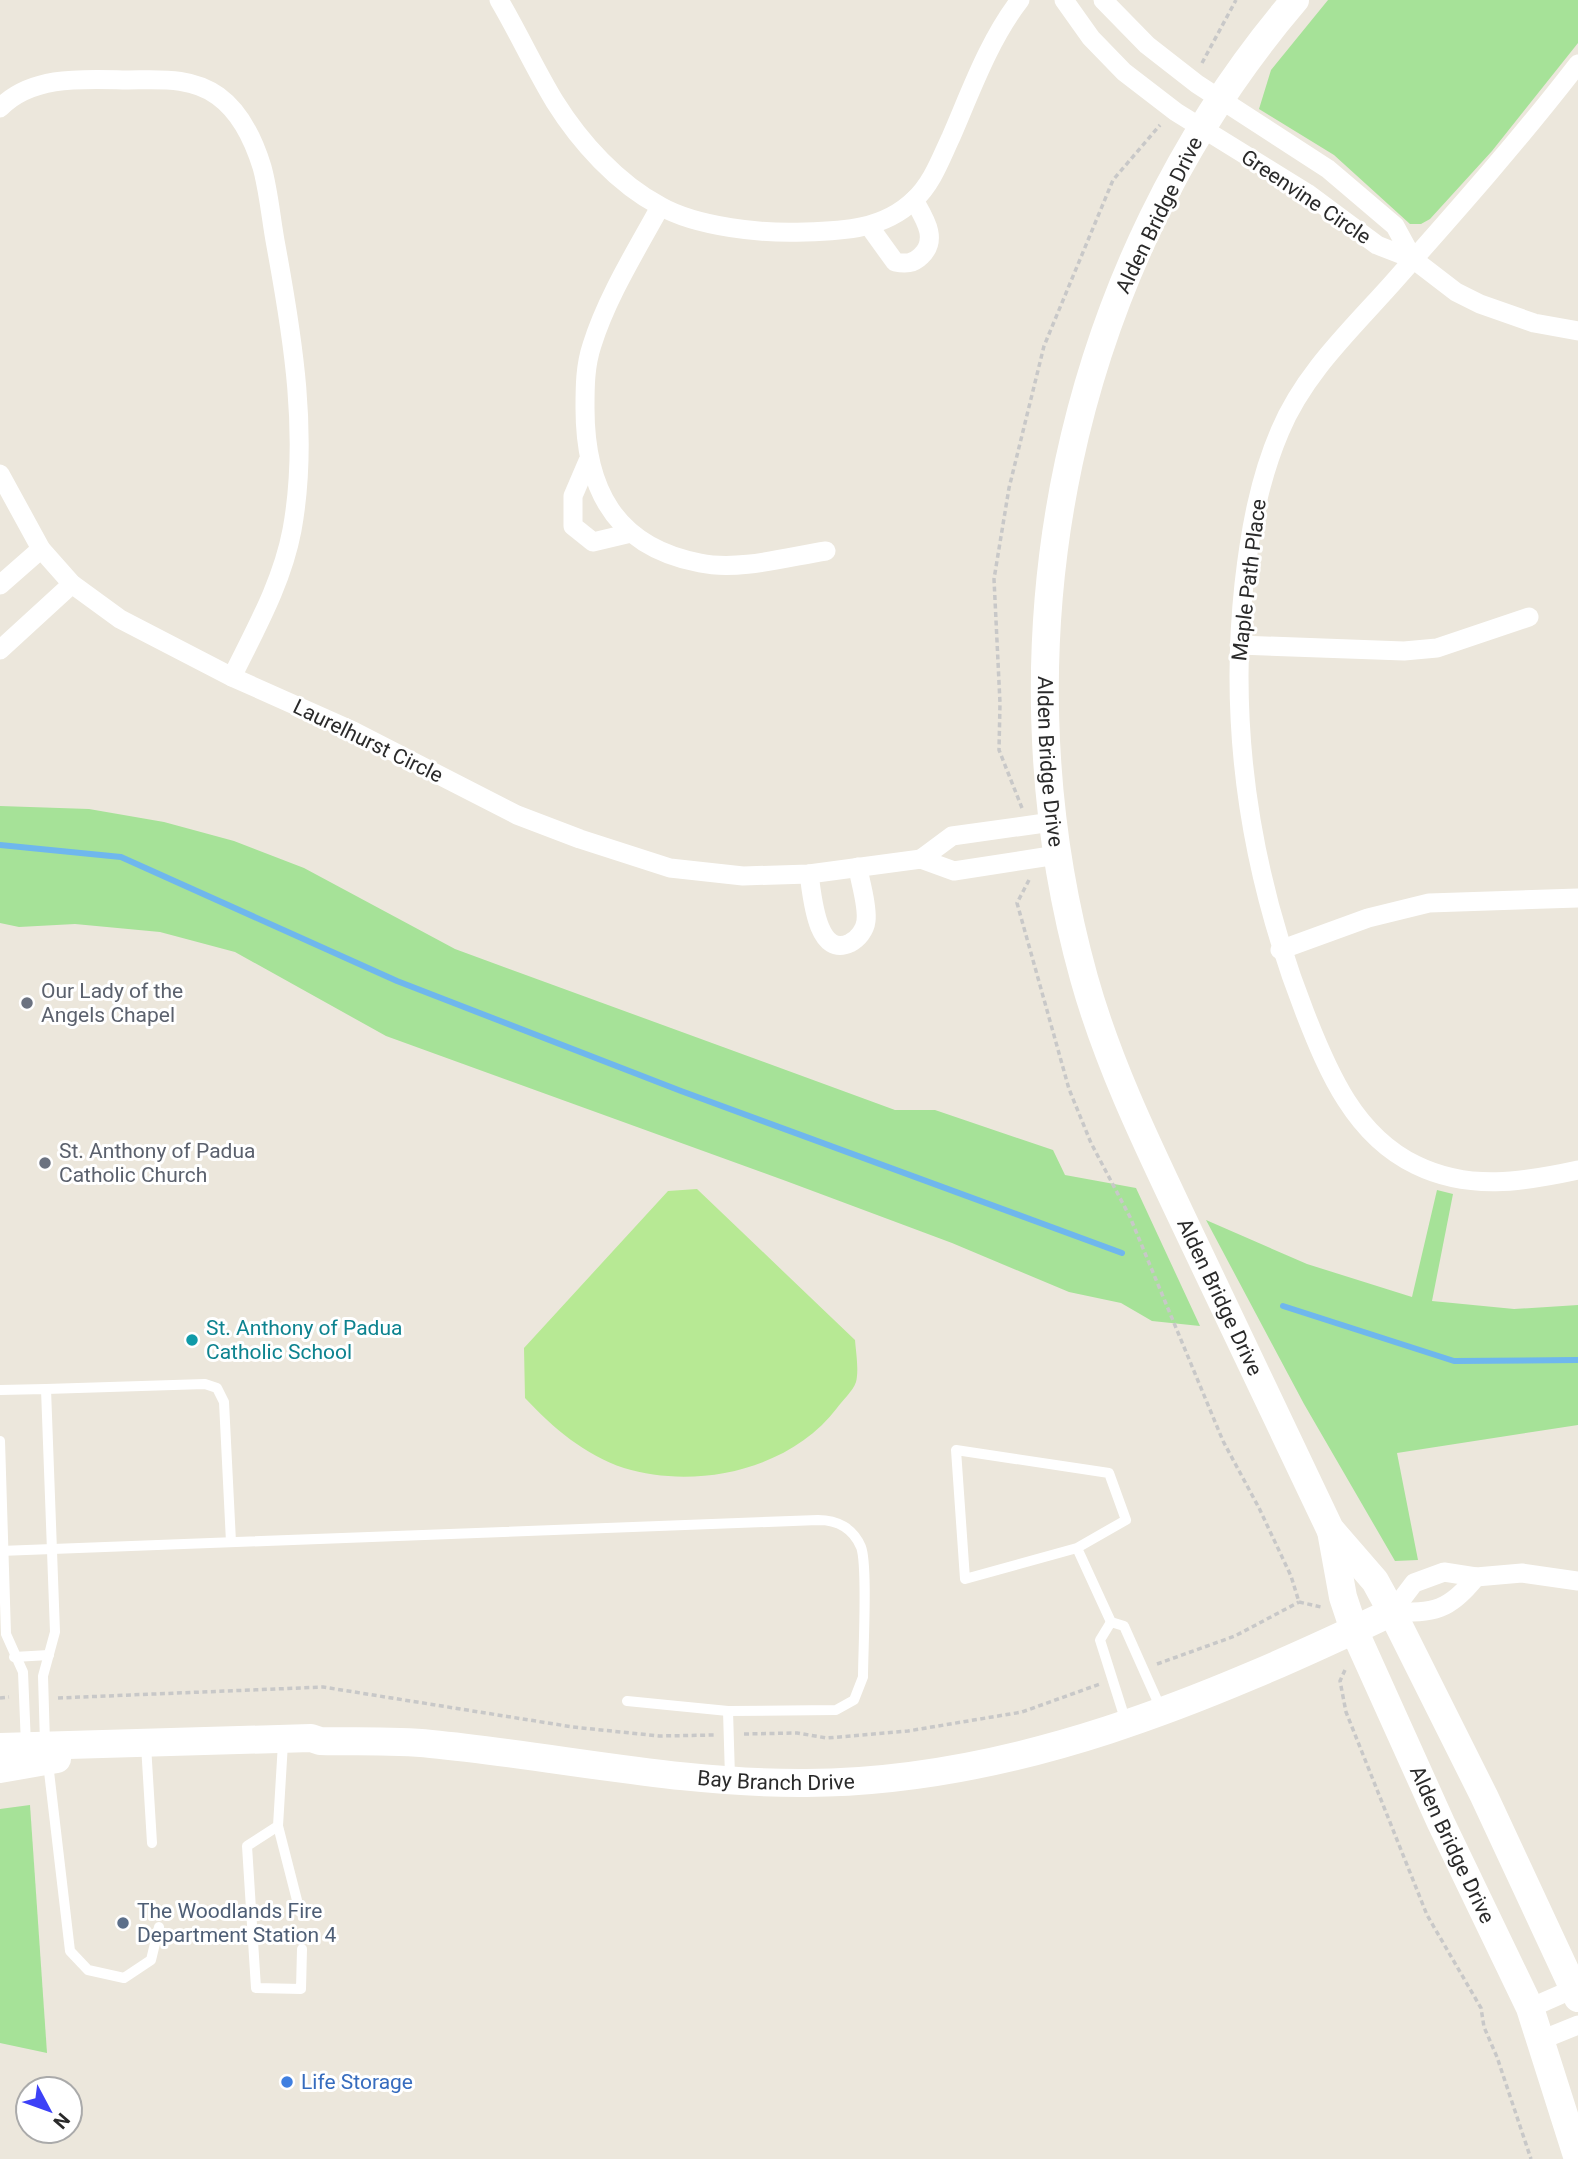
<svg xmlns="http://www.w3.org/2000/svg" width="1578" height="2159" viewBox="0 0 1578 2159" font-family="Roboto,sans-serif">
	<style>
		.green { fill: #a6e298 }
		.pitch { fill: #b7e994 }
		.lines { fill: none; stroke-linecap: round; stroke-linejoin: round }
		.stream { stroke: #6fb7ed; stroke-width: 6 }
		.path { stroke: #c8c8c8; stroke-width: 3.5; stroke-dasharray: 5 3.5; stroke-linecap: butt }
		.lane { stroke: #fff; stroke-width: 10 }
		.street { stroke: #fff; stroke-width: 19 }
		.secondary { stroke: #fff; stroke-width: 28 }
		.worship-dot { fill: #6b7280; stroke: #fff; stroke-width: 2.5 }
		.culture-dot { fill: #0f9aa8; stroke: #fff; stroke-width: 2.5 }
		.service-dot { fill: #5c6f8a; stroke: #fff; stroke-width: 2.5 }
		.shop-dot { fill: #3f7fe0; stroke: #fff; stroke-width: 2.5 }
		.labels { text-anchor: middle; stroke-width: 6; stroke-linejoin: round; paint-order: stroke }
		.street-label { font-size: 21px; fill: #2a2a2a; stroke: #fff }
		.worship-label { font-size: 21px; fill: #5b616d; stroke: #fff; text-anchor: start }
		.culture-label { font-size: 21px; fill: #0d838f; stroke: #fff; text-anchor: start }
		.service-label { font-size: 21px; fill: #4e5e75; stroke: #fff; text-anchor: start }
		.shop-label { font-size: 21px; fill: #366cbe; stroke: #fff; text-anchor: start }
	</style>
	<rect width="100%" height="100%" fill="#ece7dc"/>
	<!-- green -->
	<g class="green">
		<path d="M 1328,0 L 1578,0 L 1578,43 L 1492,151 L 1430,219 L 1421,224 L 1410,224 L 1334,155 L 1259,109 L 1271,70 Z"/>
		<path d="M 0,806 L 89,809 L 164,822 L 234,841 L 304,868 L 455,949 L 895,1110 L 935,1110 L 1053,1150 L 1065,1175 L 1136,1188 L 1200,1326 L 1152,1321 L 1121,1303 L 1069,1292 L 952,1243 L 786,1181 L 386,1036 L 235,952 L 160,932 L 75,924 L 19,927 L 0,923 Z"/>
		<path d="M 1437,1190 L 1453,1194 L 1432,1301 L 1514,1309 L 1578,1305 L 1578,1425 L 1397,1453 L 1418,1560 L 1395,1561 L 1304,1404 L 1206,1220 L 1307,1264 L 1412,1297 Z"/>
		<path d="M 30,1805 L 47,2053 L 0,2043 L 0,1809 Z"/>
	</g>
	<!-- pitch -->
	<path class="pitch" d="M 697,1189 L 855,1340 C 856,1352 859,1371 856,1382 C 853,1391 842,1401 837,1408 C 790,1470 696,1490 624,1468 C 585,1455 553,1428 525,1398 L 524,1348 L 668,1191 Z"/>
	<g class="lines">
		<!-- stream -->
		<g class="stream">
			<path d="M 0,845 L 121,857 L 397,981 L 681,1091 L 1122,1253"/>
			<path d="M 1283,1306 L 1454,1361 L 1578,1360"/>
		</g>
		<!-- path -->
		<g class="path">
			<path d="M 1202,63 L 1236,0"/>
			<path d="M 1022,808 L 999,750 L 1000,703 L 994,579 L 1009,488 L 1044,346 L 1113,180 L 1160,125"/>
			<path d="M 1029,880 L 1017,903 L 1069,1089 L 1091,1143 L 1130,1217 L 1223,1441 L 1259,1508 L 1291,1576 L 1299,1602 L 1321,1607"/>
			<path d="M 1157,1664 L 1235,1636 L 1299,1602"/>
			<path d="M 1345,1670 L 1340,1681 L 1346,1712 L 1427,1915 L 1481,2008 L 1484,2027 L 1497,2057 L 1531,2159"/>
			<path d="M 0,1698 L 9,1697"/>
			<path d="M 58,1698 L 323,1687 L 573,1727 L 659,1736 L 715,1735"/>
			<path d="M 744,1734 L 797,1733 L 827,1738 L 908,1731 L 1022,1712 L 1100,1684"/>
		</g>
		<!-- lane -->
		<g class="lane">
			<path d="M 46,1389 L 205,1384 L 217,1388 L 224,1402 L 231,1542"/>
			<path d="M 0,1390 L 46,1389 L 55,1632 L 43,1676 L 45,1743"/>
			<path d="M 0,1441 L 6,1634 L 23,1672 L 26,1745"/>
			<path d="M 1077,1548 L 1126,1520 L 1109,1473 L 956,1450 L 965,1579 L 1077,1548 L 1111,1622"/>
			<path d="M 0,1551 L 818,1520 C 837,1520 853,1528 861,1547 C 868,1565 863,1651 863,1677 L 854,1700 L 836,1710 L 728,1711 L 627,1701"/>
			<path d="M 14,1657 L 49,1655"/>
			<path d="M 728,1711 L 730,1777"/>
			<path d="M 1126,1722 L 1100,1640 L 1111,1622 L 1124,1626 L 1161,1709"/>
			<path d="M 283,1743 L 278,1826 L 247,1846 L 256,1988 L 301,1989 L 302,1949"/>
			<path d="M 146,1745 L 152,1843"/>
			<path d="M 48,1763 L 70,1951 L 88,1970 L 124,1978 L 151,1960 L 159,1927"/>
			<path d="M 278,1826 L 300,1912"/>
		</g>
		<!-- street -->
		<g class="street">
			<path d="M 499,0 C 519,34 535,69 555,102 C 580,142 618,184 660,206 C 697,227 763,234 805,232 C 844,231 884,229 914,200 C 932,184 941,158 951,137 C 971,91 989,40 1020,0"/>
			<path d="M 1064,0 L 1091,38 L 1124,72 L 1176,112 L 1307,193 L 1377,245 L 1413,259 L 1456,292 L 1480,304 L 1534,323 L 1578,331"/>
			<path d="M 1103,0 L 1147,45 L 1197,84 L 1328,169 L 1395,226 L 1413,259"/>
			<path d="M 1578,64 C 1521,138 1459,208 1397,278 C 1355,326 1305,371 1280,431 C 1259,480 1250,531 1244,584 C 1228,732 1251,875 1305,1013 C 1328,1072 1355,1136 1416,1165 C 1469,1191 1523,1182 1578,1170"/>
			<path d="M 0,108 C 32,75 84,79 126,80 C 157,80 191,76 218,96 C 240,112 254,141 262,167 C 269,192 271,220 276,246 C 293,338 309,437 292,530 C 282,583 255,630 232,677"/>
			<path d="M 660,207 C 636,251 607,297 592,345 C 585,366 585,387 585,408 C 585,489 615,547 700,563 C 739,571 787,557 826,551"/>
			<path d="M 869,226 L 895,262 C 905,264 913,264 921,256 C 939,239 924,218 914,200"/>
			<path d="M 588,461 L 573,496 L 573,526 L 593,542 L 631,533"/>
			<path d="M 0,474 L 41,549 L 72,584 L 120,619 L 232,677 L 353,731 L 517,815 L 580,839 L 670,868 L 743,876 L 809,874 L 921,859 L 954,871 L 1057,855"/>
			<path d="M 0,585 L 41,549"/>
			<path d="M 1239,645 L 1404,651 L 1437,648 L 1529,617"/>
			<path d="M 0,650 L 72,584"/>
			<path d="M 921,859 L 952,836 L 1052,822"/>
			<path d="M 809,874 C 812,893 816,959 850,943 C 858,939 865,930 866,921 C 868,905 860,883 858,867"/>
			<path d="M 1280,950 L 1368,918 L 1429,903 L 1578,898"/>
			<path d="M 1392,1612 L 1414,1583 L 1444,1572 L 1476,1577 L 1522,1573 L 1578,1581"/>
			<path d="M 1392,1612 C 1434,1613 1449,1611 1476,1577"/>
			<path d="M 1530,2008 L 1578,1987"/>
			<path d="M 1541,2040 L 1578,2025"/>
		</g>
		<!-- secondary -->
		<g class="secondary">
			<path id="s1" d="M 1295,0 C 1067,267 990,641 1084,978 C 1110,1071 1154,1158 1195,1245 C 1240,1340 1285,1435 1330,1529 L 1375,1581 L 1392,1612 L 1484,1796 L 1578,1998"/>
			<path id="s2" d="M 1331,1531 L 1343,1597 L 1354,1630 L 1441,1823 L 1530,2008 L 1578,2159"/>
			<path id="s3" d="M 0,1747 L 311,1738 L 320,1741 C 357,1742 394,1740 431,1744 C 556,1756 679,1784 806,1783 C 1014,1782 1207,1700 1392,1612"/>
			<path d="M 0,1769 L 57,1759"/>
		</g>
	</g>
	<!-- markers -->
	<g class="worship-dot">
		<circle cx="27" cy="1003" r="7"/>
		<circle cx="45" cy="1163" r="7"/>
	</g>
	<circle class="culture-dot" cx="192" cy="1340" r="7"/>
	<circle class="service-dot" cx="123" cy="1923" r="7"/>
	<circle class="shop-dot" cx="287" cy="2082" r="7"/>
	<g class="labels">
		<!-- street labels -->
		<g class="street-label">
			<text transform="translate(1306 197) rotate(34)" y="7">Greenvine Circle</text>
			<text transform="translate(1159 215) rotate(-64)" y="7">Alden Bridge Drive</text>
			<text transform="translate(1249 580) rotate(-83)" y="7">Maple Path Place</text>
			<text transform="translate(368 741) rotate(26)" y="7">Laurelhurst Circle</text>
			<text dy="7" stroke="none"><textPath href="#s1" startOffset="821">Alden Bridge Drive</textPath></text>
			<text dy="7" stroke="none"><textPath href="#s1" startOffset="1388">Alden Bridge Drive</textPath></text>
			<text dy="7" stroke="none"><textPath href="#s3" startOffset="779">Bay Branch Drive</textPath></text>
			<text dy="7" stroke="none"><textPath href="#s2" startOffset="338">Alden Bridge Drive</textPath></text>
		</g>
		<!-- worship labels -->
		<g class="worship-label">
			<text x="41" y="998">Our Lady of the<tspan x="41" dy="24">Angels Chapel</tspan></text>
			<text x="59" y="1158">St. Anthony of Padua<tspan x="59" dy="24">Catholic Church</tspan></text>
		</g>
		<!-- culture labels -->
		<g class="culture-label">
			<text x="206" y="1335">St. Anthony of Padua<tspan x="206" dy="24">Catholic School</tspan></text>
		</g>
		<!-- service labels -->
		<g class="service-label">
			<text x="137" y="1918">The Woodlands Fire<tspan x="137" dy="24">Department Station 4</tspan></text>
		</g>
		<!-- shop labels -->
		<g class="shop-label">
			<text x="301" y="2089">Life Storage</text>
		</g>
	</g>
	<!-- north arrow -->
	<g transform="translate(49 2110) rotate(131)"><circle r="33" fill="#ffffff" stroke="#aaaaaa" stroke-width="2"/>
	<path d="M0-5L12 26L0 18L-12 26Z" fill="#3d41f7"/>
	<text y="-10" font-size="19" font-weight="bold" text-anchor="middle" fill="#2a2a2a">N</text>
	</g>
</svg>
